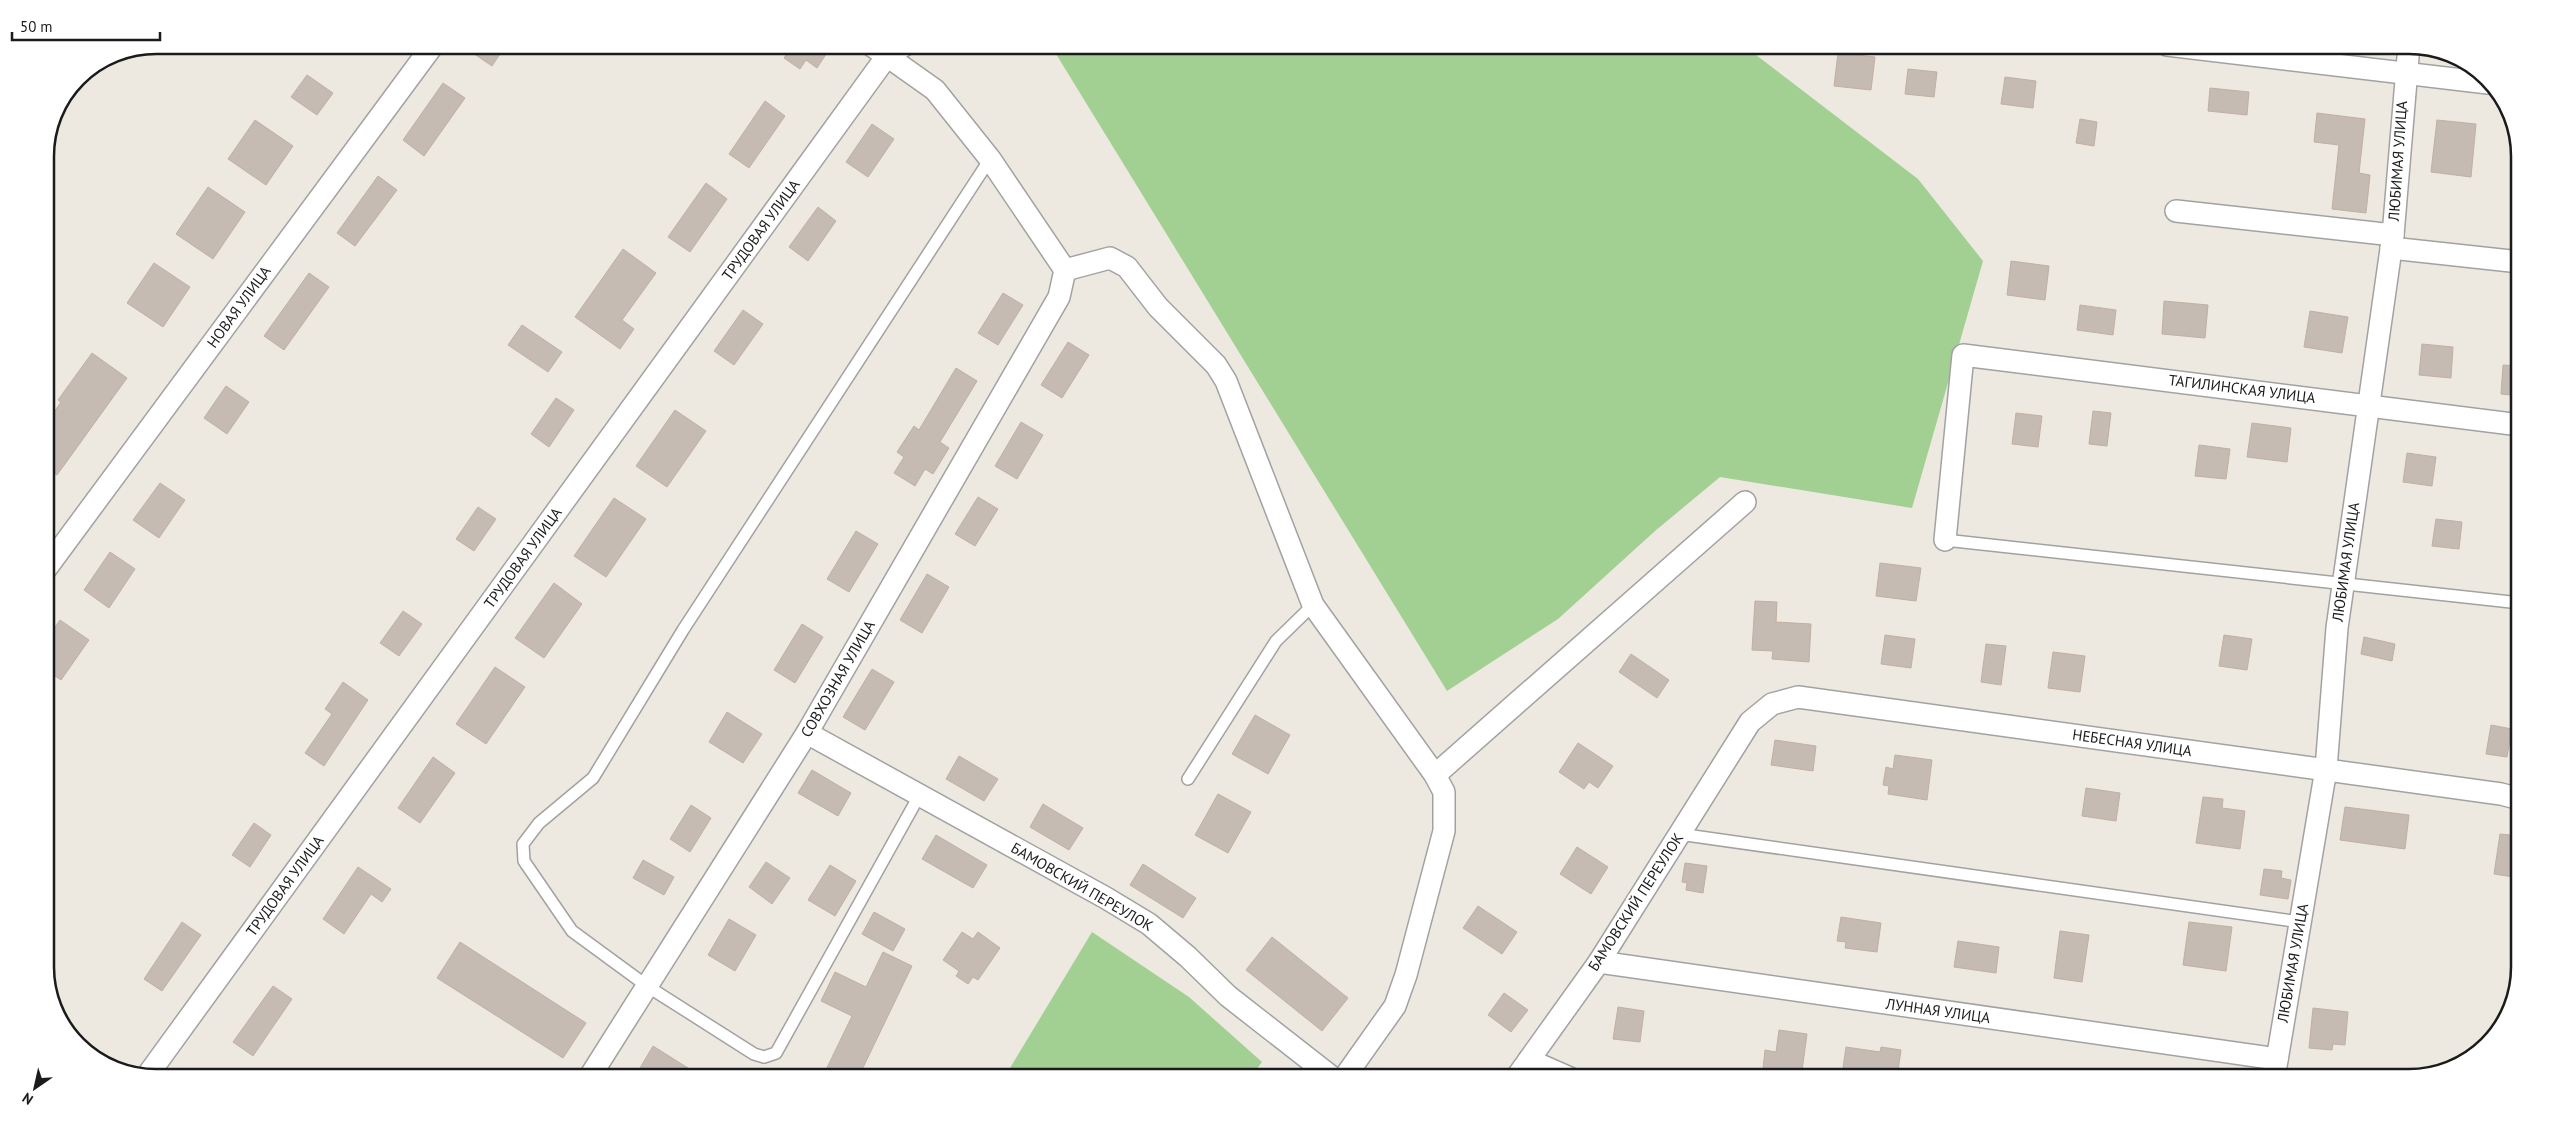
<svg xmlns="http://www.w3.org/2000/svg" width="2565" height="1123" viewBox="0 0 2565 1123" font-family="'PT Sans',sans-serif">
	<style>
		.forest { fill: #a2cf92 }
		.building { fill: #c5bbb3; stroke: #c0b0a1 }
		.lines { fill: none; stroke-linecap: round; stroke-linejoin: round }
		.lane-casing { stroke: #a2a2a2; stroke-width: 14 }
		.street-casing { stroke: #a2a2a2; stroke-width: 24 }
		.lane { stroke: #fff; stroke-width: 11 }
		.street { stroke: #fff; stroke-width: 21 }
		.labels { text-anchor: middle; stroke-width: 4.5; stroke-linejoin: round; paint-order: stroke }
		.street-label { font-size: 15px; fill: #1b1b1b; stroke: #fff }
		.rim { fill: none; stroke: #1b1b1b; stroke-width: 2.5 }
	</style>
	<rect width="100%" height="100%" fill="#ede9e0"/>
	<!-- forest -->
	<g class="forest">
		<path d="M 1067,45 L 1743,45 L 1918,179 L 1983,261 L 1912,508 L 1720,477 L 1655,531 L 1558,619 L 1447,691 L 1056,54 Z"/>
		<path d="M 1092,932 L 1189,997 L 1262,1062 L 1250,1078 L 1004,1078 Z"/>
	</g>
	<!-- building -->
	<g class="building">
		<path d="M 461,45 L 506,45 L 492,66 Z"/>
		<path d="M 784,45 L 832,45 L 817,68 L 806,60 L 800,69 L 784,58 L 790,49 Z"/>
		<path d="M 1838,53 L 1875,57 L 1871,90 L 1834,86 Z"/>
		<path d="M 1908,69 L 1937,72 L 1934,97 L 1905,94 Z"/>
		<path d="M 307,75 L 333,93 L 317,115 L 291,97 Z"/>
		<path d="M 2005,77 L 2036,81 L 2033,108 L 2001,104 Z"/>
		<path d="M 443,83 L 465,98 L 424,156 L 403,140 Z"/>
		<path d="M 2210,88 L 2249,92 L 2247,115 L 2208,111 Z"/>
		<path d="M 765,101 L 785,116 L 749,168 L 729,154 Z"/>
		<path d="M 2317,113 L 2365,119 L 2359,173 L 2370,175 L 2366,213 L 2332,209 L 2339,145 L 2314,142 Z"/>
		<path d="M 2080,119 L 2097,122 L 2094,146 L 2076,143 Z"/>
		<path d="M 255,120 L 293,146 L 266,185 L 228,159 Z"/>
		<path d="M 2437,120 L 2476,124 L 2471,177 L 2431,172 Z"/>
		<path d="M 872,124 L 894,139 L 868,177 L 846,162 Z"/>
		<path d="M 378,176 L 397,190 L 355,246 L 337,233 Z"/>
		<path d="M 706,183 L 727,199 L 690,252 L 668,237 Z"/>
		<path d="M 208,187 L 245,212 L 213,259 L 176,234 Z"/>
		<path d="M 818,207 L 836,221 L 808,261 L 789,247 Z"/>
		<path d="M 623,249 L 656,273 L 622,320 L 634,329 L 620,349 L 575,317 Z"/>
		<path d="M 2011,261 L 2049,266 L 2045,300 L 2007,295 Z"/>
		<path d="M 154,263 L 190,287 L 163,327 L 127,303 Z"/>
		<path d="M 309,273 L 329,287 L 284,350 L 264,336 Z"/>
		<path d="M 1003,293 L 1023,305 L 998,345 L 978,333 Z"/>
		<path d="M 2164,301 L 2208,305 L 2205,338 L 2162,334 Z"/>
		<path d="M 2080,305 L 2116,310 L 2113,335 L 2077,330 Z"/>
		<path d="M 743,310 L 763,324 L 734,365 L 714,351 Z"/>
		<path d="M 2310,311 L 2348,317 L 2342,353 L 2304,347 Z"/>
		<path d="M 522,325 L 562,352 L 548,372 L 508,345 Z"/>
		<path d="M 1068,342 L 1089,355 L 1062,398 L 1041,385 Z"/>
		<path d="M 2422,344 L 2453,347 L 2451,378 L 2419,375 Z"/>
		<path d="M 92,353 L 127,378 L 57,475 L 45,467 L 45,425 L 61,402 L 58,400 Z"/>
		<path d="M 2503,365 L 2520,366 L 2520,396 L 2501,394 Z"/>
		<path d="M 956,368 L 977,381 L 940,442 L 949,448 L 933,474 L 925,469 L 915,486 L 894,473 L 904,457 L 897,452 L 914,426 L 919,430 Z"/>
		<path d="M 226,386 L 249,402 L 227,434 L 204,418 Z"/>
		<path d="M 556,398 L 574,410 L 549,447 L 531,434 Z"/>
		<path d="M 675,410 L 706,431 L 667,487 L 636,466 Z"/>
		<path d="M 2093,411 L 2111,413 L 2107,446 L 2089,444 Z"/>
		<path d="M 2016,413 L 2042,416 L 2038,447 L 2012,444 Z"/>
		<path d="M 1021,422 L 1043,435 L 1017,479 L 995,466 Z"/>
		<path d="M 2252,423 L 2291,428 L 2287,462 L 2247,457 Z"/>
		<path d="M 2199,445 L 2230,449 L 2226,479 L 2195,476 Z"/>
		<path d="M 2407,453 L 2436,457 L 2432,486 L 2403,482 Z"/>
		<path d="M 160,483 L 185,500 L 159,538 L 133,520 Z"/>
		<path d="M 978,497 L 998,509 L 975,546 L 955,534 Z"/>
		<path d="M 614,498 L 646,519 L 606,577 L 574,556 Z"/>
		<path d="M 478,507 L 496,519 L 474,551 L 456,539 Z"/>
		<path d="M 2436,519 L 2462,522 L 2459,549 L 2432,546 Z"/>
		<path d="M 856,531 L 878,544 L 849,592 L 827,579 Z"/>
		<path d="M 110,552 L 135,569 L 109,608 L 84,590 Z"/>
		<path d="M 1880,563 L 1921,568 L 1916,601 L 1876,596 Z"/>
		<path d="M 927,574 L 949,587 L 922,633 L 900,620 Z"/>
		<path d="M 554,583 L 582,604 L 544,658 L 515,638 Z"/>
		<path d="M 1755,601 L 1777,602 L 1776,622 L 1811,624 L 1809,662 L 1772,659 L 1773,651 L 1752,650 Z"/>
		<path d="M 403,611 L 422,624 L 399,656 L 380,643 Z"/>
		<path d="M 60,620 L 89,640 L 61,680 L 45,669 L 45,641 Z"/>
		<path d="M 802,624 L 823,637 L 795,683 L 774,670 Z"/>
		<path d="M 1885,635 L 1915,639 L 1911,668 L 1881,664 Z"/>
		<path d="M 2224,635 L 2252,639 L 2247,670 L 2219,666 Z"/>
		<path d="M 2364,637 L 2395,644 L 2392,661 L 2361,654 Z"/>
		<path d="M 1986,644 L 2006,646 L 2001,685 L 1981,682 Z"/>
		<path d="M 2053,652 L 2085,656 L 2080,692 L 2048,688 Z"/>
		<path d="M 1631,654 L 1669,680 L 1657,698 L 1619,672 Z"/>
		<path d="M 495,667 L 525,687 L 486,744 L 456,724 Z"/>
		<path d="M 872,669 L 894,682 L 865,730 L 843,717 Z"/>
		<path d="M 343,682 L 368,700 L 324,766 L 305,753 L 332,714 L 325,709 Z"/>
		<path d="M 727,712 L 762,734 L 743,763 L 709,742 Z"/>
		<path d="M 1255,715 L 1290,735 L 1268,774 L 1232,754 Z"/>
		<path d="M 2491,725 L 2512,729 L 2507,757 L 2486,754 Z"/>
		<path d="M 1775,740 L 1816,746 L 1813,771 L 1771,765 Z"/>
		<path d="M 1578,743 L 1613,766 L 1598,788 L 1589,782 L 1584,789 L 1559,772 Z"/>
		<path d="M 1895,755 L 1932,760 L 1927,800 L 1888,794 L 1889,786 L 1883,785 L 1886,767 L 1893,769 Z"/>
		<path d="M 959,756 L 998,779 L 984,801 L 946,779 Z"/>
		<path d="M 433,757 L 455,773 L 420,823 L 398,808 Z"/>
		<path d="M 812,770 L 851,793 L 838,816 L 798,793 Z"/>
		<path d="M 2086,788 L 2120,793 L 2116,821 L 2082,816 Z"/>
		<path d="M 1218,794 L 1251,812 L 1228,853 L 1195,835 Z"/>
		<path d="M 2203,797 L 2223,799 L 2222,808 L 2245,811 L 2240,849 L 2196,843 Z"/>
		<path d="M 1043,804 L 1083,828 L 1069,850 L 1030,827 Z"/>
		<path d="M 691,805 L 711,818 L 690,852 L 670,839 Z"/>
		<path d="M 2345,807 L 2409,815 L 2405,849 L 2340,840 Z"/>
		<path d="M 254,823 L 271,835 L 250,867 L 232,855 Z"/>
		<path d="M 2500,834 L 2520,836 L 2520,878 L 2494,874 Z"/>
		<path d="M 936,835 L 987,865 L 973,888 L 922,859 Z"/>
		<path d="M 1577,847 L 1608,867 L 1591,894 L 1560,874 Z"/>
		<path d="M 643,860 L 674,877 L 664,895 L 633,878 Z"/>
		<path d="M 766,862 L 790,878 L 772,904 L 749,887 Z"/>
		<path d="M 1685,863 L 1707,866 L 1703,893 L 1686,890 L 1687,883 L 1682,882 Z"/>
		<path d="M 1143,864 L 1196,898 L 1183,918 L 1130,885 Z"/>
		<path d="M 830,865 L 856,881 L 835,916 L 808,900 Z"/>
		<path d="M 358,867 L 391,889 L 382,902 L 371,894 L 344,934 L 323,919 Z"/>
		<path d="M 2264,869 L 2282,871 L 2281,878 L 2291,880 L 2288,899 L 2260,895 Z"/>
		<path d="M 1478,906 L 1517,932 L 1502,954 L 1463,928 Z"/>
		<path d="M 874,912 L 905,929 L 893,951 L 862,934 Z"/>
		<path d="M 1841,917 L 1881,923 L 1877,952 L 1845,948 L 1846,942 L 1837,941 Z"/>
		<path d="M 729,919 L 756,935 L 735,971 L 708,955 Z"/>
		<path d="M 182,922 L 201,935 L 162,991 L 144,979 Z"/>
		<path d="M 2189,922 L 2232,927 L 2226,971 L 2183,965 Z"/>
		<path d="M 2060,931 L 2089,935 L 2082,982 L 2054,978 Z"/>
		<path d="M 962,932 L 973,939 L 978,932 L 1000,948 L 978,980 L 973,977 L 968,984 L 956,976 L 959,971 L 943,960 Z"/>
		<path d="M 1272,937 L 1348,998 L 1322,1031 L 1246,970 Z"/>
		<path d="M 1958,941 L 1999,947 L 1996,973 L 1954,967 Z"/>
		<path d="M 460,942 L 586,1023 L 563,1058 L 437,978 Z"/>
		<path d="M 883,952 L 912,966 L 858,1078 L 822,1078 L 852,1016 L 821,1001 L 835,972 L 866,987 Z"/>
		<path d="M 273,986 L 292,999 L 253,1056 L 233,1042 Z"/>
		<path d="M 1504,993 L 1528,1010 L 1511,1032 L 1488,1015 Z"/>
		<path d="M 1618,1007 L 1644,1011 L 1640,1042 L 1613,1039 Z"/>
		<path d="M 2313,1008 L 2348,1012 L 2345,1045 L 2333,1044 L 2332,1050 L 2309,1048 Z"/>
		<path d="M 1779,1030 L 1807,1034 L 1801,1078 L 1762,1078 L 1765,1050 L 1776,1052 Z"/>
		<path d="M 653,1046 L 688,1068 L 681,1078 L 656,1078 L 640,1068 Z"/>
		<path d="M 1846,1047 L 1880,1052 L 1881,1047 L 1901,1050 L 1897,1078 L 1842,1075 Z"/>
	</g>
	<g class="lines">
		<!-- lane casing -->
		<g class="lane-casing">
			<g id="lane">
				<path d="M 1945,540 L 2520,603"/>
				<path d="M 1188,779 L 1276,641 L 1313,605"/>
				<path d="M 919,796 L 776,1053 L 764,1057 L 754,1054 L 647,986 L 572,931 L 524,861 L 523,844 L 539,823 L 593,778 L 683,630 L 990,159"/>
				<path d="M 1679,834 L 2300,922"/>
			</g>
		</g>
		<!-- street casing -->
		<g class="street-casing">
			<g id="street">
				<path d="M 905,45 L 887,56 L 935,90 L 990,159 L 1065,270"/>
				<path d="M 2167,45 L 2488,83"/>
				<path d="M 2176,211 L 2393,235"/>
				<path d="M 2391,248 L 2520,262"/>
				<path d="M 1065,270 L 1110,258 L 1127,267 L 1158,307 L 1216,365 L 1226,381 L 1313,605 L 1435,775 L 1444,792 L 1444,831 L 1406,975 L 1395,1006 L 1344,1078"/>
				<path d="M 1945,540 L 1963,355 L 2520,425"/>
				<path d="M 45,570 L 433,45"/>
				<path d="M 807,733 L 1106,898 L 1149,924 L 1188,957 L 1228,996 L 1333,1078"/>
				<path d="M 1435,775 L 1745,502"/>
				<path d="M 1599,962 L 2277,1059"/>
				<path d="M 1529,1060 L 1570,1078"/>
				<path d="M 147,1076 L 887,56 L 871,45"/>
				<path d="M 589,1078 L 807,733 L 1059,297 L 1065,270"/>
				<path d="M 1516,1078 L 1599,962 L 1750,722 L 1772,704 L 1798,697 L 2501,794 L 2520,799"/>
				<path d="M 2274,1078 L 2326,769 L 2337,628 L 2393,235 L 2409,45"/>
			</g>
		</g>
		<!-- lane -->
		<use href="#lane" class="lane"/>
		<!-- street -->
		<use href="#street" class="street"/>
	</g>
	<g class="labels">
		<!-- street labels -->
		<g class="street-label">
			<text transform="translate(2398 161) rotate(-86)" y="5">ЛЮБИМАЯ УЛИЦА</text>
			<text transform="translate(761 230) rotate(-54)" y="5">ТРУДОВАЯ УЛИЦА</text>
			<text transform="translate(239 307) rotate(-54)" y="5">НОВАЯ УЛИЦА</text>
			<text transform="translate(2242 389) rotate(7)" y="5">ТАГИЛИНСКАЯ УЛИЦА</text>
			<text transform="translate(523 558) rotate(-54)" y="5">ТРУДОВАЯ УЛИЦА</text>
			<text transform="translate(2346 562) rotate(-82)" y="5">ЛЮБИМАЯ УЛИЦА</text>
			<text transform="translate(838 679) rotate(-60)" y="5">СОВХОЗНАЯ УЛИЦА</text>
			<text transform="translate(2132 743) rotate(8)" y="5">НЕБЕСНАЯ УЛИЦА</text>
			<text transform="translate(285 886) rotate(-54)" y="5">ТРУДОВАЯ УЛИЦА</text>
			<text transform="translate(1082 887) rotate(30)" y="5">БАМОВСКИЙ ПЕРЕУЛОК</text>
			<text transform="translate(1636 902) rotate(-57)" y="5">БАМОВСКИЙ ПЕРЕУЛОК</text>
			<text transform="translate(2293 963) rotate(-80)" y="5">ЛЮБИМАЯ УЛИЦА</text>
			<text transform="translate(1938 1011) rotate(8)" y="5">ЛУННАЯ УЛИЦА</text>
		</g>
	</g>
	<!-- crop -->
	<path d="M0 0H2565V1123H0ZM156 54H2409A102 102 0 0 1 2511 156V967A102 102 0 0 1 2409 1069H156A102 102 0 0 1 54 967V156A102 102 0 0 1 156 54Z" fill="#fff" fill-rule="evenodd"/>
	<path class="rim" d="M156 54H2409A102 102 0 0 1 2511 156V967A102 102 0 0 1 2409 1069H156A102 102 0 0 1 54 967V156A102 102 0 0 1 156 54Z"/>
	<!-- north arrow -->
	<g transform="translate(35 1088) rotate(214)" stroke="#ffffff" stroke-width="4" paint-order="stroke">
	<path d="M0-4L9 19L0 12L-9 19Z" fill="#1b1b1b"/>
	<text y="-8" font-size="14" font-weight="bold" text-anchor="middle" fill="#1b1b1b">N</text>
	</g>
	<!-- scale -->
	<path d="M12 32v8h148v-8" fill="none" stroke="#1b1b1b" stroke-width="2.5"/>
	<text x="20" y="32" font-size="15" fill="#1b1b1b" stroke="#ffffff" stroke-width="4" paint-order="stroke">50 m</text>
</svg>
